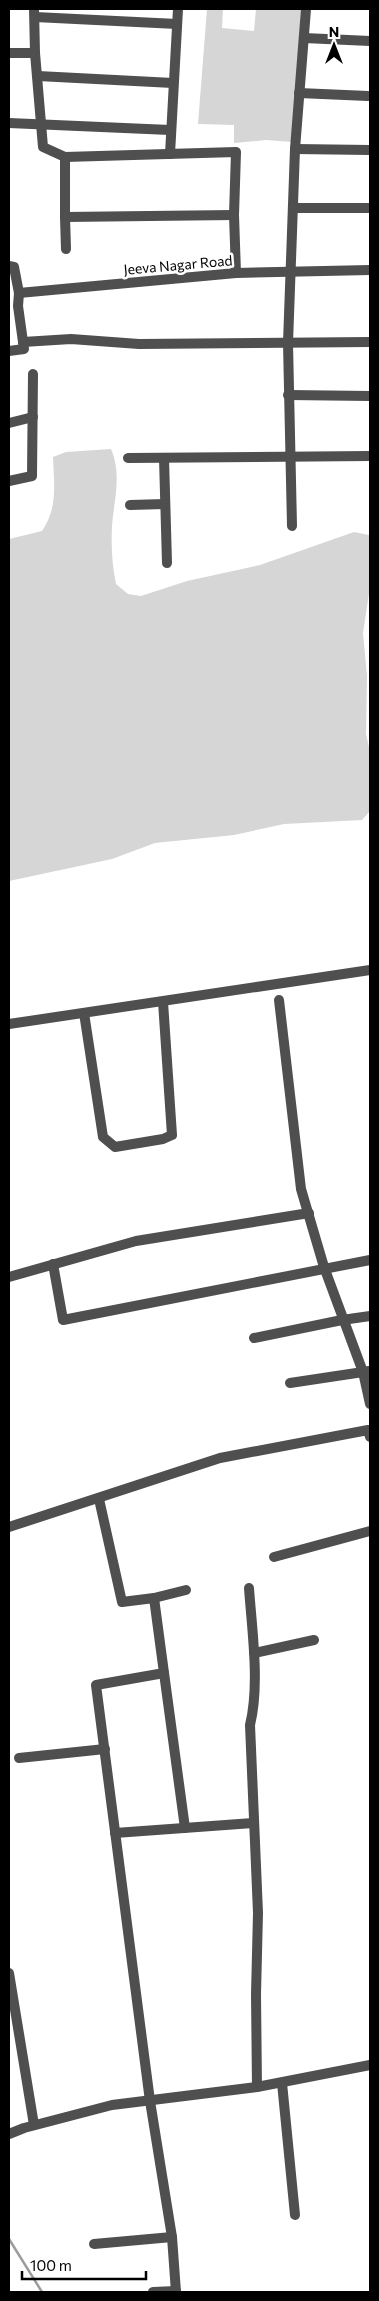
<svg xmlns="http://www.w3.org/2000/svg" width="379" height="2301" viewBox="0 0 379 2301" font-family="Commissioner,sans-serif">
	<style>
		.green { fill: #d6d6d6 }
		.lines { fill: none; stroke-linecap: round; stroke-linejoin: round }
		.stream { stroke: #9d9d9d; stroke-width: 2.5 }
		.minor { stroke: #4f4f4f; stroke-width: 10 }
		.tertiary { stroke: #4f4f4f; stroke-width: 10 }
		.labels { text-anchor: middle; stroke-width: 5; stroke-linejoin: round; paint-order: stroke }
		.street-label { font-size: 14px; fill: #000; stroke: #fff }
	</style>
	<rect width="100%" height="100%" fill="#fff"/>
	<!-- green -->
	<g class="green">
		<path d="M 207,9 L 223,9 L 222,28 L 254,31 L 256,9 L 301,9 L 293,142 L 266,140 L 234,143 L 234,125 L 198,124 Z"/>
		<path d="M 111,449 C 122,475 114,499 112,526 C 111,546 112,565 116,584 L 128,594 L 141,596 L 187,581 L 260,565 L 354,532 L 369,535 L 370,587 L 363,633 L 367,676 L 366,734 L 370,752 L 370,811 L 362,820 L 284,824 L 234,835 L 155,843 L 112,859 L 9,881 L 9,539 L 42,531 C 58,508 54,484 53,457 L 66,452 Z"/>
	</g>
	<g class="lines">
		<!-- stream -->
		<path class="stream" d="M 9,2239 L 42,2292"/>
		<!-- minor -->
		<g class="minor">
			<path d="M 34,9 L 35,53 L 43,147 L 65,157 L 236,152 L 234,215 L 236,273"/>
			<path d="M 35,17 L 177,24"/>
			<path d="M 304,38 L 370,41"/>
			<path d="M 9,53 L 35,53"/>
			<path d="M 38,76 L 173,83"/>
			<path d="M 299,93 L 368,96"/>
			<path d="M 9,123 L 170,130"/>
			<path d="M 295,149 L 370,150"/>
			<path d="M 170,154 L 178,9"/>
			<path d="M 65,157 L 65,217 L 234,215"/>
			<path d="M 294,208 L 370,208"/>
			<path d="M 65,217 L 66,249"/>
			<path d="M 23,342 L 71,339 L 139,344 L 370,342"/>
			<path d="M 9,351 L 24,349 L 18,306 L 19,293"/>
			<path d="M 288,395 L 370,396"/>
			<path d="M 9,423 L 33,417"/>
			<path d="M 128,458 L 370,456"/>
			<path d="M 164,458 L 167,563"/>
			<path d="M 9,481 L 32,476 L 33,374"/>
			<path d="M 130,505 L 165,504"/>
			<path d="M 292,526 L 288,343 L 295,149 L 306,9"/>
			<path d="M 279,1000 L 301,1189 L 324,1267 L 363,1372 L 290,1383"/>
			<path d="M 84,1013 L 103,1137 L 115,1147 L 163,1139 L 172,1135 L 163,1002"/>
			<path d="M 9,1024 L 370,970"/>
			<path d="M 53,1264 L 63,1320 L 370,1260"/>
			<path d="M 9,1277 L 136,1241 L 309,1213"/>
			<path d="M 254,1338 L 342,1320 L 370,1316"/>
			<path d="M 369,1371 L 363,1372 L 370,1404"/>
			<path d="M 99,1499 L 122,1602 L 154,1598 L 164,1673 L 96,1685 L 150,2101 L 172,2237 L 176,2292"/>
			<path d="M 9,1527 L 220,1458 L 368,1430 L 370,1437"/>
			<path d="M 274,1557 L 370,1531"/>
			<path d="M 249,1588 C 252,1631 260,1684 250,1725 L 258,1913 L 256,1994 L 257,2087"/>
			<path d="M 154,1598 L 186,1590"/>
			<path d="M 254,1653 L 314,1640"/>
			<path d="M 164,1673 L 185,1828"/>
			<path d="M 19,1758 L 105,1749"/>
			<path d="M 115,1833 L 253,1823"/>
			<path d="M 9,1973 L 34,2125"/>
			<path d="M 282,2083 L 295,2215"/>
			<path d="M 94,2244 L 172,2237"/>
			<path d="M 153,2292 L 176,2291"/>
		</g>
		<!-- tertiary -->
		<g class="tertiary">
			<path d="M 9,266 L 14,267 L 19,293 L 236,273 L 370,270"/>
			<path d="M 9,2134 L 24,2128 L 112,2105 L 257,2087 L 370,2065"/>
		</g>
	</g>
	<g class="labels">
		<!-- street labels -->
		<g class="street-label">
			<text transform="translate(178 265) rotate(-5)" y="5">Jeeva Nagar Road</text>
		</g>
	</g>
	<!-- border -->
	<rect width="379" height="2301" fill="none" stroke="#000000" stroke-width="20"/>
	<!-- north arrow -->
	<g transform="translate(334 45)" stroke="#ffffff" stroke-width="4" paint-order="stroke">
	<path d="M0-4L9 19L0 12L-9 19Z" fill="#000000"/>
	<text y="-8" font-size="14" font-weight="bold" text-anchor="middle" fill="#000000">N</text>
	</g>
	<!-- scale -->
	<path d="M22 2271v8h124v-8" fill="none" stroke="#000000" stroke-width="2.5"/>
	<text x="30" y="2271" font-size="15" fill="#000000" stroke="#ffffff" stroke-width="4" paint-order="stroke">100 m</text>
</svg>
